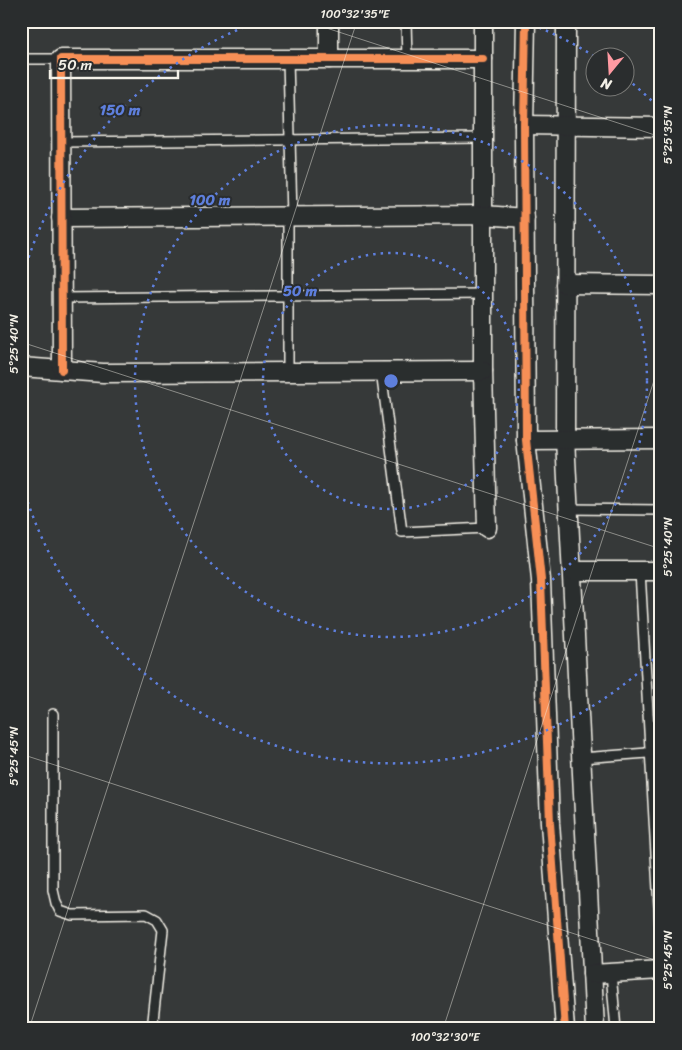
<svg xmlns="http://www.w3.org/2000/svg" width="682" height="1050" viewBox="0 0 682 1050" font-family="Sriracha,sans-serif">
	<style>
		.lines { fill: none; stroke-linecap: round; stroke-linejoin: round }
		.service-casing { stroke: #f4f1e8; stroke-width: 12 }
		.minor-casing { stroke: #f4f1e8; stroke-width: 21 }
		.service { stroke: #2a2d2e; stroke-width: 9 }
		.minor { stroke: #2a2d2e; stroke-width: 18 }
		.cycleway-casing { stroke: #2a2d2e; stroke-width: 11 }
		.cycleway { stroke: #f78f57; stroke-width: 8 }
		.ticks { fill: none; stroke: #f4f1e8; stroke-width: 1; stroke-opacity: 0.45 }
		.ring { fill: none; stroke: #5e7fdd; stroke-width: 2.5; stroke-dasharray: 2.5 5 }
		.centre { fill: #5e7fdd; stroke: #2a2d2e; stroke-width: 2.5 }
		.ring-label { font-size: 15px; text-anchor: middle; font-weight: bold; fill: #5e7fdd; stroke: #2a2d2e; stroke-width: 4; stroke-linejoin: round; paint-order: stroke }
		.neatline { fill: none; stroke: #f4f1e8; stroke-width: 2 }
		.ticks-label { font-size: 12px; text-anchor: middle; fill: #f4f1e8 }
	</style>
	<rect width="100%" height="100%" fill="#363939"/>
	<filter id="ink" filterUnits="userSpaceOnUse"><feTurbulence type="fractalNoise" baseFrequency=".02" numOctaves="2"/><feDisplacementMap in="SourceGraphic" scale="10" xChannelSelector="R" yChannelSelector="G"/><feConvolveMatrix kernelMatrix="1 2 1 2 8 2 1 2 1" color-interpolation-filters="sRGB"/></filter>
	<g filter="url(#ink)">
		<g class="lines">
			<!-- service casing -->
			<g class="service-casing">
				<g id="service">
					<path d="M 406,21 L 407,59"/>
					<path d="M 21,59 L 61,59"/>
					<path d="M 288,59 L 292,217"/>
					<path d="M 61,142 L 483,138"/>
					<path d="M 288,217 L 288,372"/>
					<path d="M 62,298 L 483,294"/>
					<path d="M 381,371 L 402,532 L 487,528"/>
					<path d="M 568,509 L 661,510"/>
					<path d="M 640,571 L 661,943"/>
					<path d="M 53,714 L 53,890 L 56,903 L 60,911 L 72,915 L 146,914 L 157,920 L 163,930 L 152,1029"/>
					<path d="M 581,758 L 661,752"/>
					<path d="M 611,973 L 616,1029"/>
				</g>
			</g>
			<!-- minor casing -->
			<g class="minor-casing">
				<g id="minor">
					<path d="M 483,21 L 483,371 L 487,528"/>
					<path d="M 526,21 L 524,125 L 526,440 L 541,580 L 550,823 L 565,1029"/>
					<path d="M 566,21 L 565,439 L 595,1029"/>
					<path d="M 329,59 L 329,21"/>
					<path d="M 524,125 L 661,127"/>
					<path d="M 61,218 L 483,215 L 525,218"/>
					<path d="M 565,284 L 661,285"/>
					<path d="M 21,367 L 103,373 L 483,371"/>
					<path d="M 62,370 L 61,59 L 483,59"/>
					<path d="M 526,440 L 661,439"/>
					<path d="M 572,571 L 661,571"/>
					<path d="M 592,974 L 661,970"/>
				</g>
			</g>
			<!-- service -->
			<use href="#service" class="service"/>
			<!-- minor -->
			<use href="#minor" class="minor"/>
			<!-- cycleway casing -->
			<g class="cycleway-casing">
				<g id="cycleway">
					<path d="M 526,21 L 524,125 L 526,440 L 541,580 L 550,823 L 565,1029"/>
					<path d="M 62,370 L 61,59 L 483,59"/>
				</g>
			</g>
			<!-- cycleway -->
			<use href="#cycleway" class="cycleway"/>
		</g>
	</g>
	<!-- ticks -->
	<path class="ticks" d="M 305,21 L 661,137M 21,342 L 661,549M 21,754 L 661,962M 29,1029 L 357,21M 443,1029 L 661,359"/>
	<!-- distance rings -->
	<g class="ring">
		<circle cx="391" cy="381" r="128"/>
		<circle cx="391" cy="381" r="256"/>
		<path d="M659 654A383 383 0 0 1 22 483M22 279A383 383 0 0 1 257 22M525 22A383 383 0 0 1 594 56M627 79A383 383 0 0 1 659 108"/>
	</g>
	<circle cx="391" cy="381" r="8" class="centre"/>
	<g class="ring-label">
		<text x="120" y="115">150 m</text>
		<text x="210" y="205">100 m</text>
		<text x="300" y="296">50 m</text>
	</g>
	<!-- margin -->
	<rect width="682" height="1050" fill="none" stroke="#2a2d2e" stroke-width="55"/>
	<!-- north arrow -->
	<g transform="translate(610 72) rotate(198)"><circle r="24" fill="#2a2d2e" stroke="#7b7b78"/>
	<path d="M0-4L9 19L0 12L-9 19Z" fill="#ff9aa2"/>
	<text y="-8" font-size="14" font-weight="bold" text-anchor="middle" fill="#f4f1e8">N</text>
	</g>
	<!-- scale -->
	<path d="M50 70v8h128v-8" fill="none" stroke="#f4f1e8" stroke-width="2.5"/>
	<text x="58" y="70" font-size="15" fill="#f4f1e8" stroke="#2a2d2e" stroke-width="4" paint-order="stroke">50 m</text>
	<rect x="28" y="28" width="626" height="994" class="neatline"/>
	<g class="ticks-label">
		<text x="355" y="18">100°32'35"E</text>
		<text transform="translate(668 135) rotate(-90)" y="4">5°25'35"N</text>
		<text transform="translate(14 344) rotate(-90)" y="4">5°25'40"N</text>
		<text transform="translate(668 547) rotate(-90)" y="4">5°25'40"N</text>
		<text transform="translate(14 756) rotate(-90)" y="4">5°25'45"N</text>
		<text transform="translate(668 960) rotate(-90)" y="4">5°25'45"N</text>
		<text x="445" y="1041">100°32'30"E</text>
	</g>
</svg>
